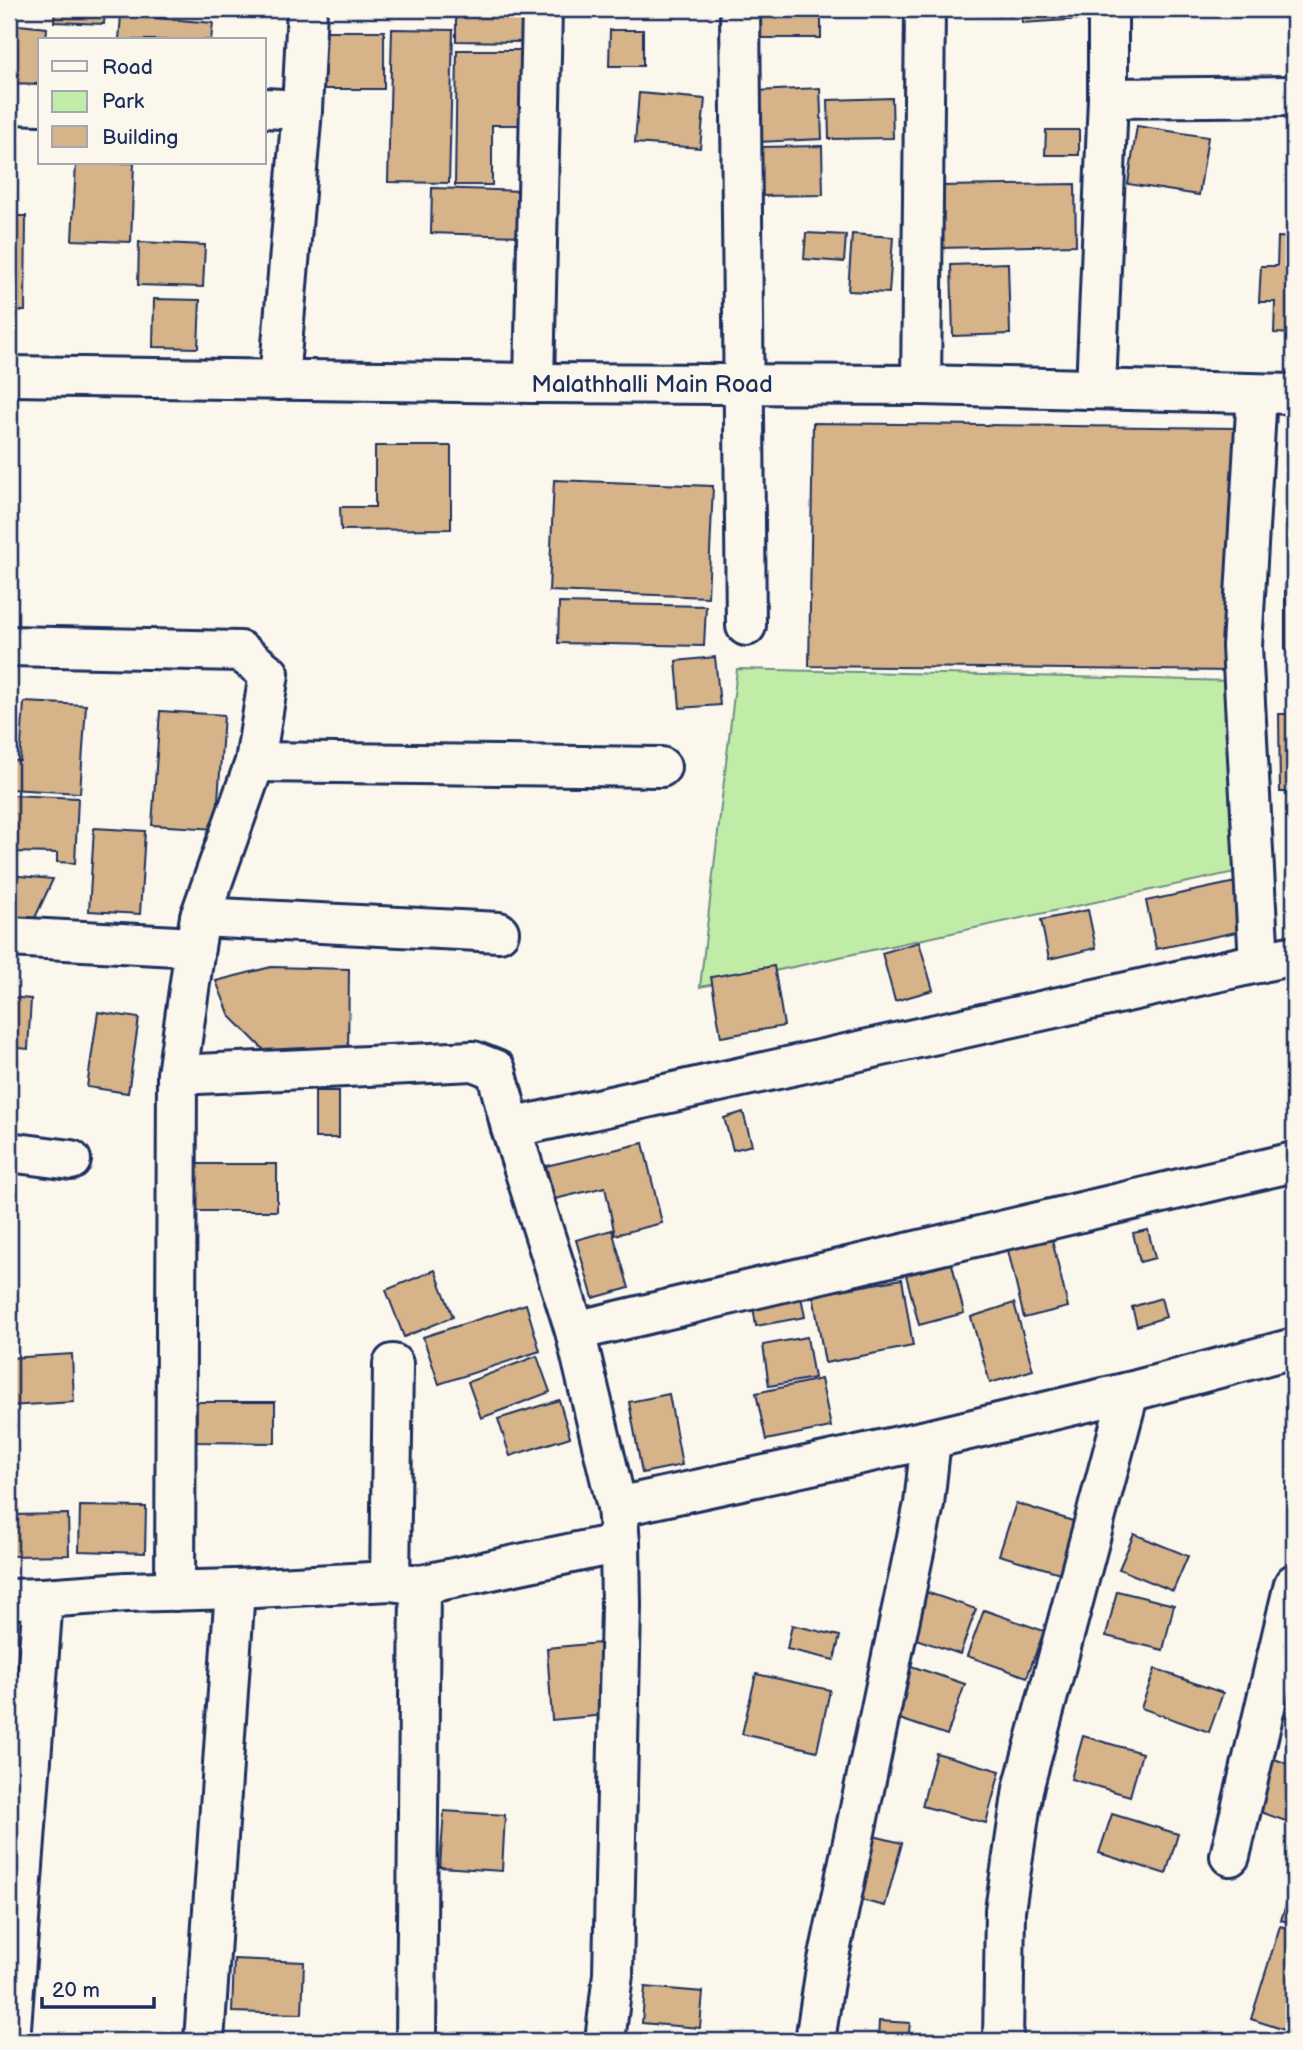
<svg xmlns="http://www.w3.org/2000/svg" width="1303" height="2050" viewBox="0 0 1303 2050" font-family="'Balsamiq Sans',sans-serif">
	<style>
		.green { fill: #c1eca8; stroke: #6e8e83; stroke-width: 2 }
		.building { fill: #d6b388; stroke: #1b2f5e; stroke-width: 2 }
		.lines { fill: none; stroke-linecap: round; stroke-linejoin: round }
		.minor-casing { stroke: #1b2f5e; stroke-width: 44 }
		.major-casing { stroke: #1b2f5e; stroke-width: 44 }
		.minor { stroke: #fbf7ec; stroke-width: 38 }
		.major { stroke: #fbf7ec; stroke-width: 38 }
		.labels { text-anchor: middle; stroke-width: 6; stroke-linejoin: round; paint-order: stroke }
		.street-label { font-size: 24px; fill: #1b2f5e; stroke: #fbf7ec }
	</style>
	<rect width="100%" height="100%" fill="#fbf7ec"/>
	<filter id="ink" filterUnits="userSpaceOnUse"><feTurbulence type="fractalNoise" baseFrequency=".0143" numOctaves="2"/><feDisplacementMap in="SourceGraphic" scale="14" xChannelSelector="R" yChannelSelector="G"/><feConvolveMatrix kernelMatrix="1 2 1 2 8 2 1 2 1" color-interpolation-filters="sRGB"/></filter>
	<g filter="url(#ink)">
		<!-- green -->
		<path class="green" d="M 737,669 L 1232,681 L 1235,872 L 700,987 Z"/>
		<!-- building -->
		<g class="building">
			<path d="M 55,9 L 105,9 L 104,24 L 54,22 Z"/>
			<path d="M 456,9 L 524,9 L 524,42 L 456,41 Z"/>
			<path d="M 756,9 L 821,9 L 821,38 L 757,38 Z"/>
			<path d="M 962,9 L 1011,9 L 1011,16 L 962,14 Z"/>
			<path d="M 1021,9 L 1082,9 L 1083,19 L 1022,23 Z"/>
			<path d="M 121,15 L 213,23 L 211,40 L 119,40 Z"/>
			<path d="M 9,24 L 47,28 L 46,40 L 40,40 L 40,89 L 9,91 Z"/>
			<path d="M 392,29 L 453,30 L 449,183 L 388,182 Z"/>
			<path d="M 610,30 L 643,30 L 643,66 L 609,66 Z"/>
			<path d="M 315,31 L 384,31 L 384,89 L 314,89 Z"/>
			<path d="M 457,50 L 524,50 L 523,125 L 492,125 L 492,185 L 455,185 Z"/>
			<path d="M 820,88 L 822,139 L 758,142 L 756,91 Z"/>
			<path d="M 639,93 L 705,99 L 700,148 L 635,143 Z"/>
			<path d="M 892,98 L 893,138 L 829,139 L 828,100 Z"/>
			<path d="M 1137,126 L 1208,137 L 1199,195 L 1128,184 Z"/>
			<path d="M 1046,130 L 1079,130 L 1079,155 L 1045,155 Z"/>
			<path d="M 822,146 L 823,195 L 758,196 L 757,147 Z"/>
			<path d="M 76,163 L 134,163 L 131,242 L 72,240 Z"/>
			<path d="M 1075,184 L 1076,245 L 941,248 L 940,186 Z"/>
			<path d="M 432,188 L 522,191 L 521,236 L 431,233 Z"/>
			<path d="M 9,216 L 26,216 L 25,311 L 9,311 Z"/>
			<path d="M 806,233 L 846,235 L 844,262 L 804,259 Z"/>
			<path d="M 852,234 L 893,237 L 889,293 L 848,291 Z"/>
			<path d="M 1278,237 L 1294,238 L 1294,334 L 1274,333 L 1275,302 L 1259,302 L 1261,266 L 1277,266 Z"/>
			<path d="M 139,242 L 205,245 L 203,287 L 138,285 Z"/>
			<path d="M 1008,263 L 1010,334 L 953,336 L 951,265 Z"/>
			<path d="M 154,299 L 200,300 L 198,348 L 153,347 Z"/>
			<path d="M 813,423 L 1236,428 L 1232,671 L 809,666 Z"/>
			<path d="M 375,446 L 451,446 L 451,529 L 341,530 L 340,507 L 375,507 Z"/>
			<path d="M 554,480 L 713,486 L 708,597 L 549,591 Z"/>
			<path d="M 1292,526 L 1294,526 L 1294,579 L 1291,579 Z"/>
			<rect x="1285" y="585" width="9" height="65"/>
			<path d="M 559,603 L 706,606 L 704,646 L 558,643 Z"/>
			<path d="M 715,657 L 720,705 L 680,708 L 676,661 Z"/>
			<path d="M 24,702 L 86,705 L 80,793 L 9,789 L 9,760 L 20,761 Z"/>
			<path d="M 160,711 L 224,715 L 216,829 L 152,825 Z"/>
			<path d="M 1279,714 L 1294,714 L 1294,792 L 1280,792 Z"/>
			<path d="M 9,795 L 78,798 L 75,863 L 57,862 L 57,853 L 9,852 Z"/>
			<path d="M 94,828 L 145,831 L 140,914 L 89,911 Z"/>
			<path d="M 9,875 L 53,879 L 34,920 L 9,919 Z"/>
			<path d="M 1236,882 L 1246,930 L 1156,949 L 1146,901 Z"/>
			<path d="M 1088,910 L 1096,948 L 1049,959 L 1041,920 Z"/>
			<path d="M 919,942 L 933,990 L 895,1001 L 882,953 Z"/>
			<path d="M 774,966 L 784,1026 L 721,1037 L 711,977 Z"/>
			<path d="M 271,967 L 349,969 L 348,1055 L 268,1054 L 230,1016 L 216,981 Z"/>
			<path d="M 9,997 L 31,999 L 28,1049 L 9,1047 Z"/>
			<path d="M 98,1012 L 139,1018 L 128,1093 L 87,1087 Z"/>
			<rect x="315" y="1091" width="24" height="47"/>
			<path d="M 743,1112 L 752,1145 L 733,1150 L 724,1118 Z"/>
			<path d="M 643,1143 L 662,1223 L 615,1235 L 605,1187 L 555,1199 L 546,1166 Z"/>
			<rect x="196" y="1164" width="81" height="47"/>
			<path d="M 612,1230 L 629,1288 L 593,1298 L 576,1240 Z"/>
			<path d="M 1148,1230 L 1155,1258 L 1140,1262 L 1133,1233 Z"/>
			<path d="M 1051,1235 L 1068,1307 L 1024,1318 L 1007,1246 Z"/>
			<path d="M 952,1264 L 964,1313 L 919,1325 L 906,1275 Z"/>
			<path d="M 1294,1265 L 1294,1287 L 1288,1267 Z"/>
			<path d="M 435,1270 L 453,1317 L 404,1337 L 386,1290 Z"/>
			<path d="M 902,1279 L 913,1346 L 825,1363 L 813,1295 Z"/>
			<path d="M 799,1286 L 805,1317 L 756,1326 L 751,1293 Z"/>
			<path d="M 1161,1298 L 1166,1317 L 1137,1326 L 1132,1307 Z"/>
			<path d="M 1014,1303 L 1033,1370 L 990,1383 L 971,1317 Z"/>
			<path d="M 526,1304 L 540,1351 L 439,1384 L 423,1337 Z"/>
			<path d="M 807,1337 L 814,1378 L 769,1386 L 763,1345 Z"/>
			<path d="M 72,1354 L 74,1402 L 9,1406 L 9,1358 Z"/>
			<path d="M 537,1356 L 550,1392 L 481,1418 L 468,1382 Z"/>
			<path d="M 821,1379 L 831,1427 L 766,1440 L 756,1393 Z"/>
			<path d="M 669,1394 L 682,1465 L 642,1473 L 629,1402 Z"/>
			<path d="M 559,1400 L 570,1437 L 510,1456 L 498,1419 Z"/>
			<path d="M 197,1402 L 275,1402 L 275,1443 L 196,1442 Z"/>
			<path d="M 1016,1503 L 1076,1522 L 1060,1573 L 999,1555 Z"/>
			<path d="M 80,1506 L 146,1507 L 145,1553 L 79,1551 Z"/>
			<path d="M 68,1514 L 69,1555 L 9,1556 L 9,1515 Z"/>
			<path d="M 1134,1534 L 1188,1556 L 1173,1591 L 1119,1569 Z"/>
			<path d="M 917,1589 L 976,1609 L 960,1654 L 901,1634 Z"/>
			<path d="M 1117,1591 L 1174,1605 L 1163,1650 L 1106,1636 Z"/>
			<path d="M 984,1610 L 1044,1631 L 1027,1677 L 967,1656 Z"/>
			<path d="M 792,1625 L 840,1636 L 834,1660 L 787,1649 Z"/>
			<path d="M 599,1643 L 605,1715 L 552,1720 L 547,1648 Z"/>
			<path d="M 902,1663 L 965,1684 L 947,1735 L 885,1714 Z"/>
			<path d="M 1285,1666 L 1294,1669 L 1294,1719 L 1272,1713 Z"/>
			<path d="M 1155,1669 L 1223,1693 L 1209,1732 L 1141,1708 Z"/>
			<path d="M 756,1674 L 830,1690 L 817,1751 L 742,1734 Z"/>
			<path d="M 1083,1736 L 1142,1753 L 1130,1796 L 1071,1779 Z"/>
			<path d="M 936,1753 L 1000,1771 L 986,1823 L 922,1806 Z"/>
			<path d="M 1263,1755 L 1294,1766 L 1294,1824 L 1244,1806 Z"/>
			<path d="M 444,1811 L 505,1815 L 502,1871 L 440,1867 Z"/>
			<path d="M 1112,1814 L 1178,1834 L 1166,1874 L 1099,1853 Z"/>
			<path d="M 861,1833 L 902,1843 L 885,1906 L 844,1896 Z"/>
			<path d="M 1294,1880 L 1294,1924 L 1281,1920 Z"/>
			<path d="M 1280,1926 L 1294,1930 L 1294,2033 L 1251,2019 Z"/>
			<path d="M 234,1959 L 304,1962 L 302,2014 L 232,2012 Z"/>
			<path d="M 645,1987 L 703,1992 L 700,2028 L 642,2023 Z"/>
			<path d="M 879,2021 L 910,2023 L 908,2041 L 878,2041 Z"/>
		</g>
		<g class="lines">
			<!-- minor casing -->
			<g class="minor-casing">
				<g id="minor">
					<path d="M 740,9 L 746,626"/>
					<path d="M 1108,98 L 1294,96"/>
					<path d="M 9,104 L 40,105"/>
					<path d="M 264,108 L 302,110 L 307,9"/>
					<path d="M 279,380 L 302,110"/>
					<path d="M 534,383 L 542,9"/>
					<path d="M 921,385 L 925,9"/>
					<path d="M 1096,389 L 1108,98 L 1108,9"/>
					<path d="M 1257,394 L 1242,646 L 1259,963"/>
					<path d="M 9,646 L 240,651 L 269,674 L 255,762 L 200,917 L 195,947"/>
					<path d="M 255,762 L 661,767"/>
					<path d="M 200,917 L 499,932"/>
					<path d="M 9,937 L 195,947 L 177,1075 L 175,1591"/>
					<path d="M 1294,955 L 511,1128 L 575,1331 L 617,1507 L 931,1439 L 1129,1392 L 1294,1348"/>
					<path d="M 177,1075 L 473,1061 L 496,1070 L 511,1128"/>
					<path d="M 9,1152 L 71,1160"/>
					<path d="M 575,1331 L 1294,1162"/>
					<path d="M 390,1581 L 393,1364"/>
					<path d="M 9,1599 L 43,1598"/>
					<path d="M 1230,1856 L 1294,1584"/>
					<path d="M 10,2041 L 43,1598 L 126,1592 L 235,1589 L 390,1581 L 420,1585 L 620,1543 L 617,1507"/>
					<path d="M 204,2041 L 235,1589"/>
					<path d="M 416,2041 L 420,1585"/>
					<path d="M 605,2041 L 613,1974 L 621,1606 L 620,1543"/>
					<path d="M 815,2041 L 825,1975 L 924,1504 L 931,1439"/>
					<path d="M 1003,2041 L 1005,1910 L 1023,1789 L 1129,1392"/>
				</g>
			</g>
			<!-- major casing -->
			<g class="major-casing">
				<path id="major" d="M 9,376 L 534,383 L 921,385 L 1294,394"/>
			</g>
			<!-- minor -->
			<use href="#minor" class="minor"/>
			<!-- major -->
			<use href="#major" class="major"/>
		</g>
	</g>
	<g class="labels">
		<!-- street labels -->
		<g class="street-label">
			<text x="652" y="392">Malathhalli Main Road</text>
		</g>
	</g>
	<!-- margin -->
	<rect width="1303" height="2050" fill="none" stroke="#fbf7ec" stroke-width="35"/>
	<rect x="18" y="18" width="1268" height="2015" fill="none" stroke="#1b2f5e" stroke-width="2.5" filter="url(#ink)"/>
	<!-- legend -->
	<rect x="38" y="38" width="228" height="126" fill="#fbf7ec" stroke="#a1a7b3" stroke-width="2"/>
	<rect x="52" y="61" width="35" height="10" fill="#fbf7ec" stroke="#a1a7b3" stroke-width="2"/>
	<text x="102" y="74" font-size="21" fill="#1b2f5e">Road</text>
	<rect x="52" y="91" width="35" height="21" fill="#c1eca8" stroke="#a1a7b3" stroke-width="2"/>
	<text x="102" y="108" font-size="21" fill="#1b2f5e">Park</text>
	<rect x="52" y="126" width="35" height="21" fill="#d6b388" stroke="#a1a7b3" stroke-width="2"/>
	<text x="102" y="144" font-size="21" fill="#1b2f5e">Building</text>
	<!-- scale -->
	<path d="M42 1997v10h112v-10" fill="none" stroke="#1b2f5e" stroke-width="3.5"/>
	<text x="52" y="1997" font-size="21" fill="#1b2f5e" stroke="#fbf7ec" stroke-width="5" paint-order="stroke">20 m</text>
</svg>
